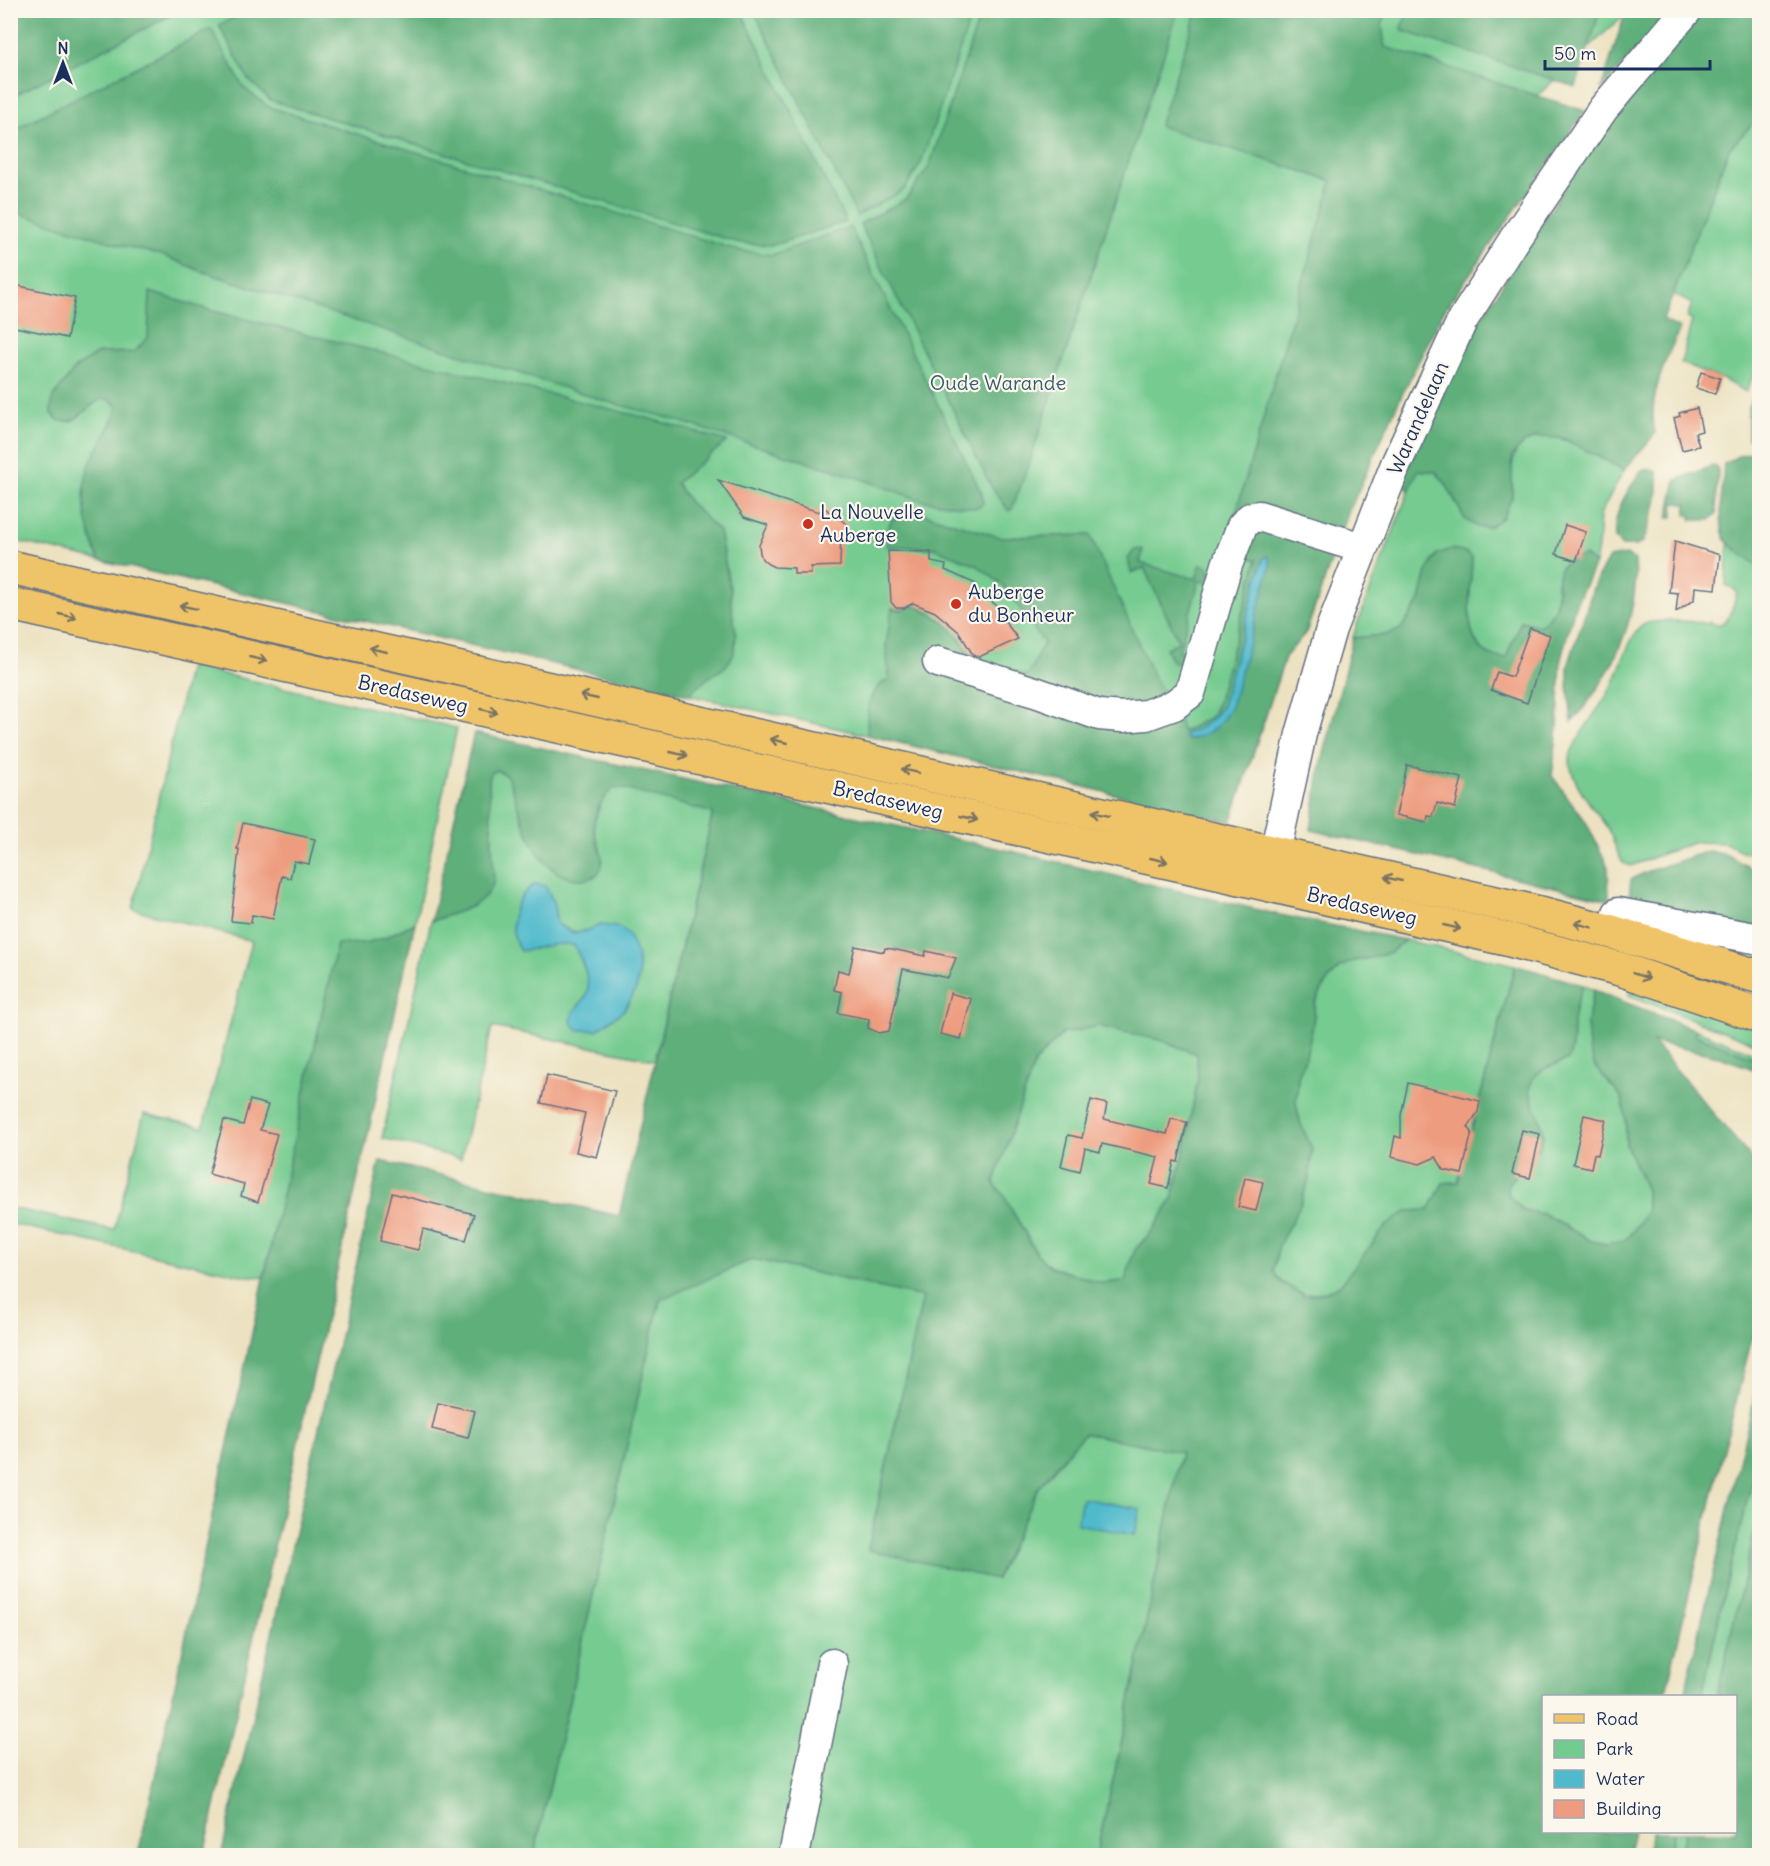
<svg xmlns="http://www.w3.org/2000/svg" width="1770" height="1866" viewBox="0 0 1770 1866" font-family="Delius,sans-serif">
	<style>
		.green { fill: #74cb90; stroke: #487d77; stroke-width: 1.5; fill-rule: evenodd }
		.forest { fill: #5faf7a; stroke: #3d6f6c; stroke-width: 1.5; fill-rule: evenodd }
		.water { fill: #4fbacc; stroke: #357495; stroke-width: 1.5 }
		.building { fill: #ee9c7f }
		.lines { fill: none; stroke-linecap: round; stroke-linejoin: round }
		.minor-casing { stroke: #646e81; stroke-width: 33 }
		.major-casing { stroke: #646e81; stroke-width: 36 }
		.minor { stroke: #fff; stroke-width: 30 }
		.major { stroke: #efc469; stroke-width: 33 }
		.oneway { stroke: #7a7263 }
		.poi-dot { fill: #c8321e; stroke: #fbf7ec; stroke-width: 2 }
		.labels { text-anchor: middle; stroke-width: 4.5; stroke-linejoin: round; paint-order: stroke }
		.park-label { font-size: 20px; fill: #365e6d; stroke: #fbf7ec }
		.street-label { font-size: 20px; fill: #1b2f5e; stroke: #fbf7ec }
		.poi-label { font-size: 20px; fill: #1b2f5e; stroke: #fbf7ec; text-anchor: start }
	</style>
	<rect width="100%" height="100%" fill="#fbf7ec"/>
	<filter id="ink" filterUnits="userSpaceOnUse"><feTurbulence type="fractalNoise" baseFrequency=".0167" numOctaves="2"/><feDisplacementMap in="SourceGraphic" scale="12" xChannelSelector="R" yChannelSelector="G"/><feConvolveMatrix kernelMatrix="1 2 1 2 8 2 1 2 1" color-interpolation-filters="sRGB"/></filter>
	<filter id="wash" filterUnits="userSpaceOnUse"><feTurbulence type="fractalNoise" baseFrequency=".008" numOctaves="4" result="noise"/><feDisplacementMap in="SourceGraphic" scale="24" xChannelSelector="R" yChannelSelector="G"/><feGaussianBlur stdDeviation="1.35" result="paint"/><feColorMatrix in="noise" values="0 0 0 0 0 0 0 0 0 0 0 0 0 0 0 0 0 1.4 0 .05"/><feComposite in="paint" operator="in"/></filter>
	<g filter="url(#wash)">
		<rect width="100%" height="100%" fill="#ece2c1"/>
		<!-- green -->
		<g class="green">
			<path d="M 11,11 L 1628,11 L 1471,158 L 1306,632 L 1285,657 L 1231,822 L 867,735 L 688,695 L 693,691 L 96,552 L 99,560 L 11,540 Z"/>
			<path d="M 1759,118 L 1759,364 L 1746,392 L 1722,379 L 1681,363 L 1692,320 L 1687,317 L 1692,304 L 1673,294 L 1729,149 L 1756,120 Z"/>
			<path d="M 1549,436 L 1569,441 L 1624,470 L 1600,515 L 1598,548 L 1595,564 L 1585,556 L 1557,581 C 1557,602 1558,613 1539,626 L 1521,621 L 1506,658 C 1455,658 1472,590 1472,557 L 1452,549 L 1437,554 L 1427,571 L 1420,601 L 1401,629 L 1386,635 L 1353,638 L 1356,627 L 1417,470 L 1436,472 L 1446,484 L 1465,519 L 1512,497 C 1512,464 1507,437 1549,436 Z"/>
			<path d="M 1728,543 L 1759,566 L 1759,854 L 1744,852 L 1725,843 L 1693,842 L 1631,866 L 1623,863 C 1616,852 1613,837 1606,826 C 1595,810 1568,779 1570,758 C 1571,743 1603,704 1611,688 C 1620,672 1629,632 1645,624 C 1655,619 1696,621 1708,624 L 1709,622 C 1727,633 1734,605 1737,592 L 1731,587 L 1726,585 Z"/>
			<path d="M 189,666 L 457,728 L 415,923 L 384,938 L 365,943 L 337,945 L 264,1277 L 246,1276 L 11,1224 L 11,1208 L 114,1230 L 144,1114 L 203,1127 L 252,941 L 133,909 Z"/>
			<path d="M 497,770 L 506,775 L 583,879 L 594,877 L 600,848 L 595,835 L 594,823 L 603,797 L 614,788 L 622,788 L 713,812 L 655,1060 L 492,1027 L 461,1159 L 382,1138 L 431,921 L 473,906 L 490,773 ZM 553,901 L 557,924 C 577,936 580,933 601,925 L 637,954 L 639,975 L 636,990 L 597,1030 L 577,1030 L 573,1012 C 577,1007 583,1002 586,996 C 593,983 580,957 574,945 C 559,942 548,944 534,949 Z"/>
			<path d="M 1405,940 L 1515,965 L 1458,1182 L 1443,1183 L 1429,1210 L 1407,1211 L 1340,1285 C 1313,1299 1290,1298 1273,1271 L 1279,1245 L 1301,1203 L 1312,1149 L 1300,1122 L 1296,1103 L 1298,1077 L 1306,1056 L 1313,1025 L 1315,1003 L 1326,983 L 1340,967 L 1353,961 L 1375,957 L 1391,952 Z"/>
			<path d="M 1583,985 L 1594,990 L 1587,1023 L 1610,1084 L 1622,1098 L 1626,1118 L 1626,1144 L 1646,1191 L 1647,1210 L 1634,1230 L 1625,1240 L 1606,1244 L 1591,1241 L 1544,1214 L 1524,1211 L 1509,1196 L 1507,1184 C 1514,1176 1538,1152 1541,1144 C 1552,1118 1511,1092 1541,1071 C 1549,1066 1559,1063 1568,1060 C 1574,1048 1572,1036 1573,1022 C 1574,1010 1578,997 1583,985 Z"/>
			<path d="M 1632,985 L 1759,1029 L 1759,1045 L 1629,995 Z"/>
			<path d="M 1098,1026 L 1160,1040 L 1197,1054 L 1198,1079 L 1183,1158 L 1172,1200 L 1153,1230 L 1135,1250 L 1125,1281 L 1101,1283 L 1050,1267 L 1036,1253 L 1022,1227 L 994,1183 L 1035,1062 L 1061,1034 Z"/>
			<path d="M 1696,1030 L 1759,1055 L 1759,1060 L 1695,1035 Z"/>
			<path d="M 753,1259 L 923,1297 L 868,1549 L 996,1579 L 1038,1488 L 1084,1433 L 1181,1452 L 1121,1745 L 1096,1855 L 534,1856 L 660,1299 Z"/>
			<path d="M 1759,1452 L 1759,1511 L 1717,1696 L 1702,1696 L 1723,1598 Z"/>
			<path d="M 1673,1832 L 1685,1832 L 1680,1855 L 1667,1856 Z"/>
		</g>
		<!-- forest -->
		<g class="forest">
			<path d="M 11,10 L 179,10 L 179,11 L 11,97 Z"/>
			<path d="M 982,10 L 1178,11 L 1029,464 L 1012,509 L 1009,511 L 991,486 L 860,224 L 906,199 L 929,167 Z"/>
			<path d="M 248,11 L 741,11 L 846,222 L 773,245 L 740,243 L 270,100 L 248,79 L 219,25 Z"/>
			<path d="M 754,11 L 973,11 L 921,163 L 904,190 L 857,216 Z"/>
			<path d="M 1197,11 L 1387,11 L 1382,25 L 1385,47 L 1585,111 L 1443,312 L 1397,405 L 1349,511 L 1306,632 L 1285,657 L 1231,822 L 867,735 C 868,710 864,693 889,679 L 886,645 L 892,608 C 900,611 905,611 912,605 C 944,617 958,632 974,662 L 1028,675 L 1044,643 L 1005,587 L 978,566 L 935,548 L 887,546 L 886,534 L 891,521 L 899,514 L 918,512 L 1000,537 L 1090,535 L 1155,680 L 1178,716 L 1183,732 L 1210,717 L 1217,704 L 1257,560 L 1227,549 L 1230,533 L 1332,181 L 1159,126 Z"/>
			<path d="M 1408,11 L 1408,10 L 1600,11 L 1576,87 L 1403,31 L 1402,27 Z"/>
			<path d="M 1626,11 L 1671,11 L 1601,89 Z"/>
			<path d="M 1702,11 L 1759,11 L 1759,117 L 1729,149 L 1663,320 L 1680,329 C 1668,354 1655,382 1653,410 C 1652,418 1654,426 1655,434 L 1624,470 L 1562,438 L 1536,437 L 1524,443 L 1512,456 L 1512,497 L 1503,517 L 1489,527 L 1477,527 L 1465,519 L 1446,484 L 1436,472 L 1418,470 L 1409,491 L 1401,481 L 1473,331 L 1602,129 Z"/>
			<path d="M 211,29 L 244,88 L 269,107 L 737,250 L 772,255 L 850,227 L 982,494 L 983,503 L 979,507 L 974,508 L 920,500 L 859,478 L 659,415 L 608,402 L 198,270 L 165,256 L 120,245 L 11,211 L 11,131 Z"/>
			<path d="M 150,292 L 213,311 L 647,418 L 727,441 L 676,483 L 689,502 L 719,531 L 731,593 L 731,604 L 736,634 L 734,654 L 725,667 L 708,678 L 688,695 L 99,560 C 87,528 77,494 91,461 C 100,443 113,426 117,407 C 104,385 86,414 73,420 C 69,422 64,421 59,421 L 51,414 L 52,399 L 75,368 L 98,353 L 134,352 L 148,338 Z"/>
			<path d="M 1759,383 L 1759,438 L 1752,440 L 1748,439 L 1748,407 Z"/>
			<path d="M 1759,451 L 1760,451 L 1759,566 C 1752,562 1730,546 1726,540 C 1717,527 1723,481 1724,464 L 1738,456 Z"/>
			<path d="M 1712,466 L 1718,468 L 1716,515 L 1710,520 L 1691,520 L 1691,515 L 1686,515 L 1687,504 L 1674,503 L 1673,517 L 1668,517 L 1676,480 Z"/>
			<path d="M 1651,469 L 1657,471 C 1662,495 1651,520 1643,542 L 1636,546 L 1622,546 L 1615,539 C 1612,514 1627,491 1641,471 Z"/>
			<path d="M 1143,549 L 1140,563 L 1196,579 L 1201,564 L 1208,567 L 1213,578 L 1212,583 L 1199,581 L 1179,651 L 1192,656 L 1188,664 L 1181,665 L 1172,661 L 1166,648 L 1179,642 L 1144,568 L 1131,573 L 1128,559 L 1134,550 Z"/>
			<path d="M 1452,549 L 1465,552 L 1472,557 C 1472,589 1455,659 1506,658 L 1521,621 L 1539,626 C 1546,621 1552,616 1555,608 C 1564,584 1544,563 1585,556 L 1595,564 L 1575,606 L 1561,658 L 1558,727 L 1552,776 L 1586,822 L 1608,867 L 1609,900 L 1311,830 L 1320,770 L 1353,638 L 1386,635 L 1401,629 L 1420,601 L 1427,571 L 1437,554 Z"/>
			<path d="M 1626,555 L 1635,560 C 1640,619 1610,679 1572,722 L 1568,685 L 1568,666 L 1595,582 L 1609,558 Z"/>
			<path d="M 474,733 L 1015,852 L 1280,915 L 1405,940 L 1391,952 L 1375,957 L 1353,961 L 1340,967 L 1326,983 L 1315,1003 L 1313,1025 L 1306,1056 L 1298,1077 L 1296,1103 L 1300,1122 L 1312,1149 L 1309,1179 L 1301,1203 L 1279,1245 L 1273,1271 L 1281,1282 L 1305,1296 L 1327,1292 L 1340,1285 L 1386,1226 L 1407,1211 L 1429,1210 L 1443,1183 L 1458,1182 L 1515,965 L 1583,985 C 1578,997 1574,1010 1573,1023 C 1572,1036 1574,1048 1568,1060 C 1559,1063 1548,1066 1541,1071 C 1512,1091 1552,1119 1541,1144 C 1538,1152 1514,1176 1508,1184 L 1509,1196 L 1524,1211 L 1544,1214 L 1591,1241 L 1606,1244 L 1625,1240 L 1634,1230 L 1647,1210 L 1646,1190 L 1626,1144 L 1626,1118 L 1622,1098 L 1595,1067 L 1589,1049 L 1587,1023 L 1594,990 L 1696,1030 L 1695,1035 L 1759,1060 L 1759,1071 L 1714,1055 L 1653,1042 L 1760,1169 L 1759,1310 L 1707,1517 L 1665,1696 L 1544,1696 L 1544,1832 L 1634,1832 L 1628,1855 L 1096,1855 L 1121,1745 L 1181,1452 L 1084,1433 L 1038,1488 L 996,1579 L 868,1550 L 923,1297 L 753,1259 L 660,1300 L 534,1855 L 221,1856 L 380,1161 L 619,1216 L 713,813 L 622,788 L 614,788 C 600,800 590,817 596,837 C 598,846 605,858 601,868 C 599,875 590,879 583,879 C 536,882 521,815 510,782 L 506,775 L 497,770 L 490,773 L 489,785 L 494,882 C 484,908 454,913 431,921 ZM 1098,1026 L 1160,1040 L 1197,1054 L 1198,1079 L 1183,1158 L 1172,1200 L 1153,1230 L 1135,1250 L 1125,1281 L 1101,1283 L 1050,1267 L 1036,1253 L 1004,1196 L 994,1183 L 1035,1062 L 1062,1034 Z"/>
			<path d="M 1708,851 L 1727,855 L 1750,868 L 1759,869 L 1759,931 L 1628,906 L 1631,879 L 1649,871 Z"/>
			<path d="M 415,923 L 368,1134 L 204,1855 L 138,1855 L 337,944 L 365,943 L 384,938 Z"/>
			<path d="M 1759,1377 L 1759,1452 L 1723,1598 L 1702,1696 L 1684,1696 Z"/>
			<path d="M 1759,1511 L 1759,1855 L 1680,1855 L 1685,1832 L 1736,1832 L 1736,1696 L 1717,1696 Z"/>
			<path d="M 1652,1832 L 1673,1832 L 1667,1855 L 1646,1855 Z"/>
		</g>
		<!-- water -->
		<g class="water">
			<path d="M 1267,556 L 1270,560 L 1270,567 L 1232,704 C 1221,726 1212,734 1189,740 L 1185,738 L 1185,734 C 1202,729 1212,720 1222,706 L 1263,559 Z"/>
			<path d="M 535,884 L 545,886 L 553,901 L 557,924 L 572,933 L 586,931 L 601,925 L 618,927 L 628,934 L 637,954 L 639,975 L 636,990 L 624,1010 L 597,1030 L 577,1030 L 571,1021 C 574,1006 580,1007 586,996 C 593,982 580,957 574,945 C 554,941 539,949 520,951 C 506,927 512,899 535,884 Z"/>
			<path d="M 1082,1498 L 1140,1509 L 1135,1535 L 1077,1524 Z"/>
		</g>
		<g id="blocks">
			<!-- building -->
			<g class="building">
				<path d="M 10,284 L 75,298 L 67,338 L 10,326 Z"/>
				<path d="M 1701,372 L 1720,378 L 1715,394 L 1696,388 Z"/>
				<path d="M 1697,408 L 1702,431 L 1695,433 L 1699,446 L 1682,450 L 1674,418 L 1680,416 L 1679,413 Z"/>
				<path d="M 718,480 L 819,512 L 823,507 L 848,525 L 841,534 L 840,566 L 811,567 L 811,574 L 794,574 L 794,568 L 774,567 L 768,564 L 762,559 L 760,553 L 759,545 L 768,525 L 744,517 Z"/>
				<path d="M 1565,525 L 1586,532 L 1576,561 L 1556,554 Z"/>
				<path d="M 1675,541 L 1720,555 L 1716,589 L 1695,587 L 1694,600 L 1676,612 L 1678,593 L 1669,592 Z"/>
				<path d="M 888,551 L 931,552 L 931,562 L 946,565 L 945,570 L 976,584 L 974,588 L 1001,609 L 998,612 L 1018,639 L 979,657 L 973,655 L 959,632 L 935,612 L 913,603 L 905,608 L 896,608 L 891,602 Z"/>
				<path d="M 1530,628 L 1550,635 L 1527,703 L 1491,690 L 1497,672 L 1512,677 Z"/>
				<path d="M 1407,765 L 1462,778 L 1455,808 L 1437,803 L 1433,817 L 1428,816 L 1427,822 L 1396,815 Z"/>
				<path d="M 243,823 L 315,839 L 309,864 L 294,861 L 290,878 L 282,876 L 273,919 L 252,915 L 251,923 L 231,921 L 239,849 L 237,849 Z"/>
				<path d="M 855,946 L 884,952 L 885,948 L 892,949 L 925,956 L 926,951 L 956,958 L 948,978 L 903,969 L 889,1031 L 879,1033 L 868,1028 L 869,1019 L 838,1013 L 842,992 L 834,990 L 838,970 L 849,973 Z"/>
				<path d="M 950,993 L 971,999 L 961,1039 L 940,1034 Z"/>
				<path d="M 547,1075 L 615,1091 L 597,1157 L 576,1152 L 585,1113 L 541,1103 Z"/>
				<path d="M 1408,1083 L 1480,1101 L 1478,1112 L 1468,1127 L 1472,1132 L 1462,1174 L 1444,1170 L 1436,1157 L 1420,1164 L 1391,1157 L 1395,1136 L 1401,1138 L 1401,1115 Z"/>
				<path d="M 250,1100 L 268,1105 L 260,1130 L 277,1134 L 258,1202 L 241,1196 L 244,1184 L 209,1174 L 224,1120 L 243,1125 Z"/>
				<path d="M 1091,1100 L 1107,1104 L 1104,1119 L 1167,1134 L 1171,1119 L 1187,1122 L 1178,1162 L 1174,1161 L 1168,1188 L 1151,1184 L 1158,1157 L 1102,1144 L 1100,1152 L 1085,1148 L 1080,1171 L 1061,1166 L 1068,1135 L 1082,1138 Z"/>
				<path d="M 1584,1115 L 1606,1120 L 1598,1155 L 1594,1154 L 1591,1168 L 1573,1164 Z"/>
				<path d="M 1522,1130 L 1540,1134 L 1530,1178 L 1512,1174 Z"/>
				<path d="M 1245,1178 L 1263,1182 L 1256,1211 L 1238,1207 Z"/>
				<path d="M 392,1193 L 474,1214 L 466,1240 L 423,1229 L 418,1250 L 380,1241 Z"/>
				<path d="M 438,1403 L 475,1411 L 468,1438 L 432,1429 Z"/>
			</g>
		</g>
	</g>
	<g filter="url(#ink)">
		<use href="#blocks" fill-opacity="0" stroke="#646e81" stroke-width="1.5"/>
		<g class="lines">
			<!-- minor casing -->
			<g class="minor-casing">
				<g id="minor">
					<path d="M 938,662 L 1038,693 L 1099,715 L 1122,717 L 1146,715 L 1174,705 L 1190,693 L 1227,565 L 1242,526 L 1250,518 L 1259,516 L 1362,548"/>
					<path d="M 1270,876 L 1301,734 L 1331,629 L 1396,464 L 1462,321 L 1513,241 L 1603,109 L 1687,10"/>
					<path d="M 1618,913 L 1760,939"/>
					<path d="M 794,1856 L 832,1664"/>
				</g>
			</g>
			<!-- major casing -->
			<g class="major-casing">
				<g id="major">
					<path d="M 10,567 L 1540,913 L 1612,932 L 1760,977"/>
					<path d="M 10,604 L 1235,877 L 1510,940 L 1620,969 L 1760,1016"/>
				</g>
			</g>
			<!-- minor -->
			<use href="#minor" class="minor"/>
			<!-- major -->
			<use href="#major" class="major"/>
		</g>
		<!-- one-way arrows -->
		<defs><path id="oneway-shaft" d="M-6 0H5M1.5-3L5.5 0L1.5 3" fill="none" stroke-width="1.6" stroke-linecap="round" stroke-linejoin="round" transform="scale(1.5)"/></defs>
		<g class="oneway">
			<use href="#oneway-shaft" transform="translate(188 607) rotate(-167)"/>
			<use href="#oneway-shaft" transform="translate(68 616) rotate(13)"/>
			<use href="#oneway-shaft" transform="translate(378 650) rotate(-167)"/>
			<use href="#oneway-shaft" transform="translate(258 659) rotate(13)"/>
			<use href="#oneway-shaft" transform="translate(589 697) rotate(-167)"/>
			<use href="#oneway-shaft" transform="translate(489 711) rotate(13)"/>
			<use href="#oneway-shaft" transform="translate(779 741) rotate(-167)"/>
			<use href="#oneway-shaft" transform="translate(679 754) rotate(13)"/>
			<use href="#oneway-shaft" transform="translate(910 771) rotate(-167)"/>
			<use href="#oneway-shaft" transform="translate(1100 814) rotate(-167)"/>
			<use href="#oneway-shaft" transform="translate(969 818) rotate(13)"/>
			<use href="#oneway-shaft" transform="translate(1159 860) rotate(13)"/>
			<use href="#oneway-shaft" transform="translate(1393 879) rotate(-167)"/>
			<use href="#oneway-shaft" transform="translate(1583 925) rotate(-165)"/>
			<use href="#oneway-shaft" transform="translate(1452 927) rotate(13)"/>
			<use href="#oneway-shaft" transform="translate(1641 976) rotate(18)"/>
		</g>
	</g>
	<!-- markers -->
	<g class="poi-dot">
		<circle cx="808" cy="524" r="6"/>
		<circle cx="956" cy="604" r="6"/>
	</g>
	<g class="labels">
		<!-- park labels -->
		<g class="park-label">
			<text x="998" y="390">Oude Warande</text>
		</g>
		<!-- street labels -->
		<g class="street-label">
			<text transform="translate(1418 418) rotate(-66)" y="7">Warandelaan</text>
			<text transform="translate(413 694) rotate(13)" y="7">Bredaseweg</text>
			<text transform="translate(888 800) rotate(13)" y="7">Bredaseweg</text>
			<text transform="translate(1362 906) rotate(13)" y="7">Bredaseweg</text>
		</g>
		<!-- poi labels -->
		<g class="poi-label">
			<text x="820" y="519">La Nouvelle<tspan x="820" dy="23">Auberge</tspan></text>
			<text x="968" y="599">Auberge<tspan x="968" dy="23">du Bonheur</tspan></text>
		</g>
	</g>
	<!-- margin -->
	<rect width="1770" height="1866" fill="none" stroke="#fbf7ec" stroke-width="36"/>
	<!-- legend -->
	<rect x="1542" y="1695" width="195" height="138" fill="#fbf7ec" stroke="#a1a7b3" stroke-width="1.5"/>
	<rect x="1554" y="1714" width="30" height="9" fill="#efc469" stroke="#a1a7b3" stroke-width="1.5"/>
	<text x="1596" y="1725" font-size="18" fill="#1b2f5e">Road</text>
	<rect x="1554" y="1740" width="30" height="18" fill="#74cb90" stroke="#a1a7b3" stroke-width="1.5"/>
	<text x="1596" y="1755" font-size="18" fill="#1b2f5e">Park</text>
	<rect x="1554" y="1770" width="30" height="18" fill="#4fbacc" stroke="#a1a7b3" stroke-width="1.5"/>
	<text x="1596" y="1785" font-size="18" fill="#1b2f5e">Water</text>
	<rect x="1554" y="1800" width="30" height="18" fill="#ee9c7f" stroke="#a1a7b3" stroke-width="1.5"/>
	<text x="1596" y="1815" font-size="18" fill="#1b2f5e">Building</text>
	<!-- north arrow -->
	<g transform="translate(63 63)" stroke="#fbf7ec" stroke-width="4.5" paint-order="stroke">
	<path d="M0-4.5L10 22L0 15L-10 22Z" fill="#1b2f5e"/>
	<text y="-9" font-size="16" font-weight="bold" text-anchor="middle" fill="#1b2f5e">N</text>
	</g>
	<!-- scale -->
	<path d="M1545 60v9h165v-9" fill="none" stroke="#1b2f5e" stroke-width="3"/>
	<text x="1554" y="60" font-size="18" fill="#1b2f5e" stroke="#fbf7ec" stroke-width="4.5" paint-order="stroke">50 m</text>
</svg>
